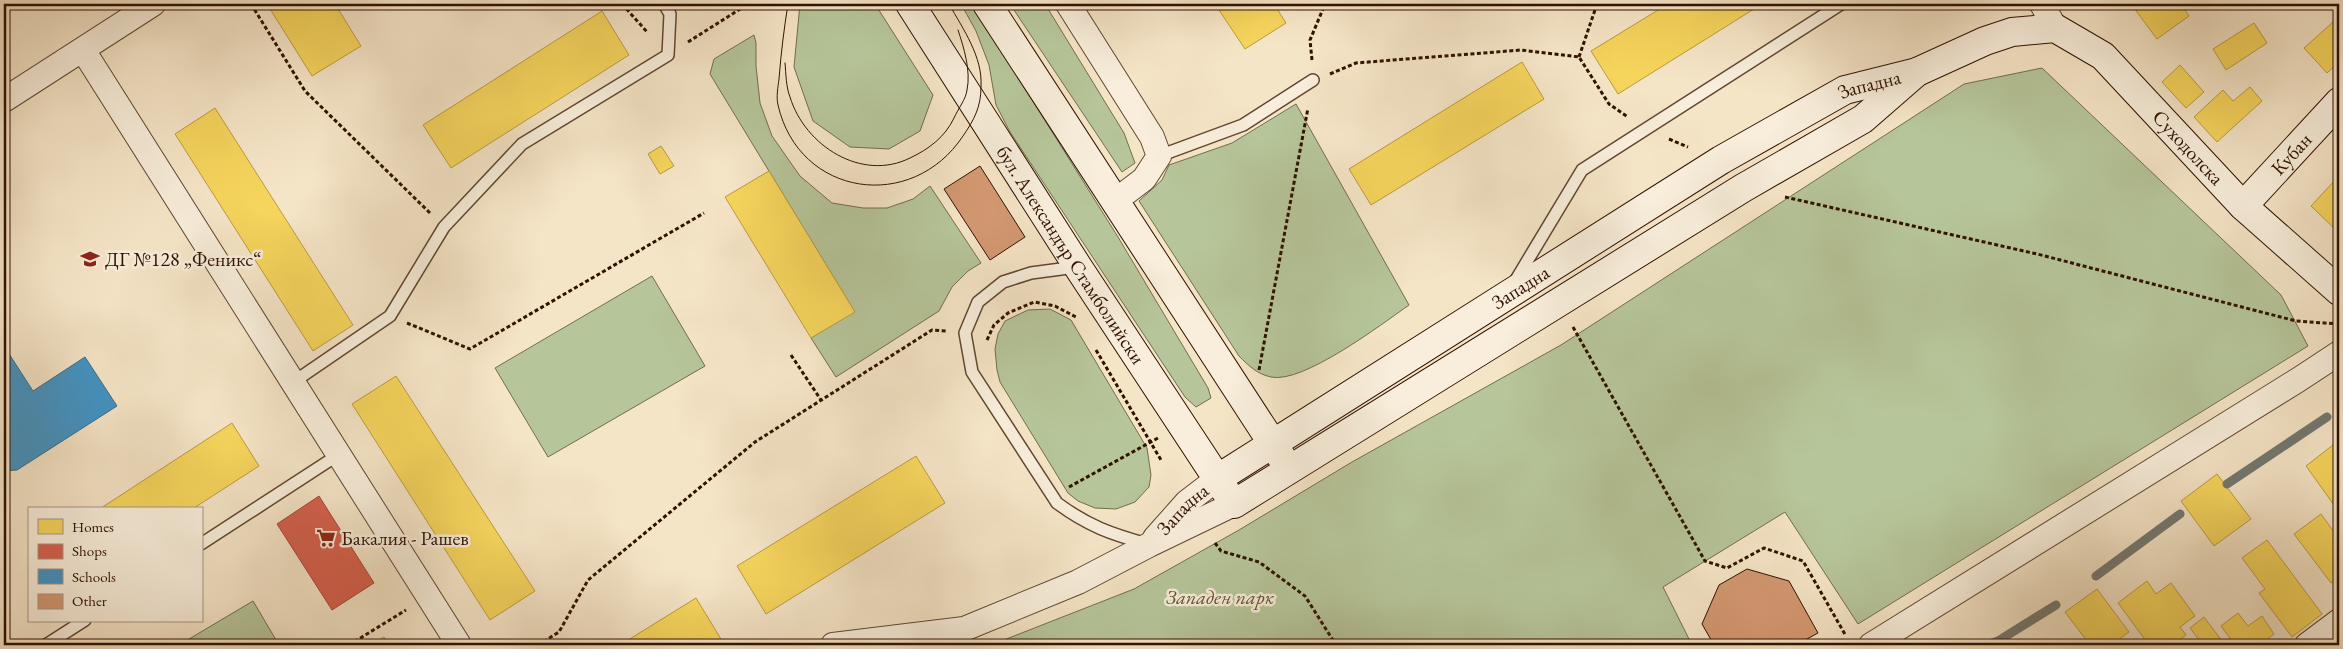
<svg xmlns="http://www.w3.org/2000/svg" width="2343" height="649" viewBox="0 0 2343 649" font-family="'EB Garamond',serif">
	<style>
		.green { fill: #b6c69a; stroke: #736c4d }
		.homes { fill: #f6d55c; stroke: #bb9a40 }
		.shops { fill: #d6604d; stroke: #a44836 }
		.schools { fill: #4393c3; stroke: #3d6c88 }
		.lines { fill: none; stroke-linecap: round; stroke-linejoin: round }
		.stream { stroke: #737871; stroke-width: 9 }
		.building { fill: #d49972; stroke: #301100 }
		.lane-casing { stroke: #614632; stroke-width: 14 }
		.street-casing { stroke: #614632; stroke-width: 26 }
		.secondary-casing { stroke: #301100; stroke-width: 30 }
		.path { stroke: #301100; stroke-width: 3; stroke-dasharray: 4 2.5; stroke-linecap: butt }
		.lane { stroke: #f8eedb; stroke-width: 11 }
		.street { stroke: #f8eedb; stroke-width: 24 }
		.secondary { stroke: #f8eedb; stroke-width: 28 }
		.tram { stroke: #301100; stroke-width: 1 }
		.labels { text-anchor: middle; stroke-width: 5; stroke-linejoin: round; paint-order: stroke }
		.street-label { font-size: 20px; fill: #301100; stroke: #f8eedb }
		.poi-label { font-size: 20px; fill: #301100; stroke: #f8eedb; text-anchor: start }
		.park-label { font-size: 20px; font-style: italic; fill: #5f5036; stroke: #f8eedb }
	</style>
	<rect width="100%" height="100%" fill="#f5e5c7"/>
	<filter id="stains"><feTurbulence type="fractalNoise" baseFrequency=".004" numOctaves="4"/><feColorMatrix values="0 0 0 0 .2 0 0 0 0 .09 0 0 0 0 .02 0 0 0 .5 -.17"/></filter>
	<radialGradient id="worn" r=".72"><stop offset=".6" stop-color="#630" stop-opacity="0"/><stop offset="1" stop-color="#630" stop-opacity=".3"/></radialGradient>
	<!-- green -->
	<g class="green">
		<path d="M 800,4 L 875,4 L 933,95 L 920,131 L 889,149 L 850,147 L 813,121 L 794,67 Z"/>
		<path d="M 961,4 L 972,4 L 1118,237 L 1208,388 L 1211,398 L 1196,407 L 1185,397 L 1010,132 L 996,105 L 989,65 L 976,31 Z"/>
		<path d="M 1010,4 L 1045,4 L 1124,133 L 1135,163 L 1122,172 Z"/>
		<path d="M 754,35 L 756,43 L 756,66 L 760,103 L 772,136 L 800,176 L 832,203 L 863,208 L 887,208 L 913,199 L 930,186 L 981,263 L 968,271 L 952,287 L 939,311 L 836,377 L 811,338 L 854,311 L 710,74 L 714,59 Z"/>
		<path d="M 2042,68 L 2281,295 L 2308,346 L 1858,624 L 1785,512 L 1663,587 L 1692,645 L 991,645 L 1134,589 L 1239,530 L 1352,462 L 1561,345 L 1964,84 Z"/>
		<path d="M 1296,104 L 1409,305 C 1382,324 1303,384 1271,377 C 1257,374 1249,366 1239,356 L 1139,201 L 1162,180 L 1169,165 L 1232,143 Z"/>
		<path d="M 652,276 L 705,366 L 548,457 L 495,368 Z"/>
		<path d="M 1050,309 L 1071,320 L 1147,448 L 1151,475 L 1149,487 L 1135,502 L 1116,509 L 1095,508 L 1078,501 L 1068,493 L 1000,382 L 997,370 L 995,349 L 998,334 L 1005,321 L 1028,310 Z"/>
		<path d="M 253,601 L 279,645 L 179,645 Z"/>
	</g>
	<!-- homes -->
	<g class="homes">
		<path d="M 267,4 L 335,4 L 361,46 L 312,76 Z"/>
		<path d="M 1215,4 L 1274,4 L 1286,23 L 1245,49 Z"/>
		<path d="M 1668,4 L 1762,4 L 1618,94 L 1591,51 Z"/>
		<path d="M 2131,4 L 2181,4 L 2189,16 L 2157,39 Z"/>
		<path d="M 602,11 L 629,55 L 451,168 L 423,125 Z"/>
		<path d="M 2333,22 L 2339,29 L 2339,62 L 2327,73 L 2304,48 Z"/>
		<path d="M 2254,23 L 2267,43 L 2226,70 L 2213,49 Z"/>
		<path d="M 1522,62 L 1544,99 L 1371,205 L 1349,169 Z"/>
		<path d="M 2180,65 L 2204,92 L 2186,108 L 2162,82 Z"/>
		<path d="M 2250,87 L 2262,101 L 2217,142 L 2194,117 L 2223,90 L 2233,101 Z"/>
		<path d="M 215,108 L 353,325 L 313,351 L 175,134 Z"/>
		<path d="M 661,146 L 674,166 L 660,174 L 648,154 Z"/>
		<path d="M 769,171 L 855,312 L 811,338 L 725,197 Z"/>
		<path d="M 2339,176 L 2339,233 L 2311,206 Z"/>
		<path d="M 396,376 L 535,591 L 490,620 L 352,404 Z"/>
		<path d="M 232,423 L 259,466 L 194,508 L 101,508 Z"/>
		<path d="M 2338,441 L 2339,443 L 2339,512 L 2306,466 Z"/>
		<path d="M 916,456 L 945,503 L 766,614 L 737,566 Z"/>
		<path d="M 2217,474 L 2251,519 L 2214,546 L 2181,501 Z"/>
		<path d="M 2321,514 L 2339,539 L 2339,577 L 2331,583 L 2294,534 Z"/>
		<path d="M 2267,540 L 2322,614 L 2292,637 L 2259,593 L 2265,589 L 2242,558 Z"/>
		<path d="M 2147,581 L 2156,594 L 2171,583 L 2195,616 L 2180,627 L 2186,635 L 2172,645 L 2149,645 L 2118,603 Z"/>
		<path d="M 2097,589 L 2129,632 L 2111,645 L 2090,645 L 2065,612 Z"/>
		<path d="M 696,598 L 724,644 L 722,645 L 620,645 Z"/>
		<path d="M 2238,613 L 2248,626 L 2262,616 L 2274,634 L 2261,644 L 2262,645 L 2235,645 L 2221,626 Z"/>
		<path d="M 2204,617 L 2225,645 L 2203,645 L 2190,628 Z"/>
		<path d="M 384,637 L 389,645 L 370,645 Z"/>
		<path d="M 88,639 L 92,645 L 79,645 Z"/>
	</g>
	<!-- shops -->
	<path class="shops" d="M 319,496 L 374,583 L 332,610 L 277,524 Z"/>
	<!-- schools -->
	<path class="schools" d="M 4,346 L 33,391 L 85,357 L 117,406 L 17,470 L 4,471 Z"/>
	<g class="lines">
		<!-- stream -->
		<g class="stream">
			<path d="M 2227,484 L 2327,417"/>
			<path d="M 2096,576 L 2180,514"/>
			<path d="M 1987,645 L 1998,641 L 2056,605"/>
		</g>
	</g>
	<!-- building -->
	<g class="building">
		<path d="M 980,166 L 1025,237 L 990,260 L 944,189 Z"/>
		<path d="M 1747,569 L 1789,581 L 1818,633 L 1796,645 L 1714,645 L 1702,624 L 1719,585 Z"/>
	</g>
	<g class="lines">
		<!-- lane casing -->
		<g class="lane-casing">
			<g id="lane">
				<path d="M 1159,156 L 1243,125 L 1313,80"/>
				<path d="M 1076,267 L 1031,273 L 1003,282 L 978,302 L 965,333 L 972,372 L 1057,503 C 1088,526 1111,534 1147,544"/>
				<path d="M 1514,283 L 1582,170 L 1841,4"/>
				<path d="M 292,383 L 390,316 L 444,227 L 522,144 L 668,55 L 670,14 L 664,4"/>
				<path d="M 201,544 L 338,455"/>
				<path d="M 46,645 L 85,620"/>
			</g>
		</g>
		<!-- street casing -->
		<g class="street-casing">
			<g id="street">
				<path d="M 1068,4 L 1152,137 L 1159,156 L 1144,179 L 1115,201"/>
				<path d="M 2042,4 L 2055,28"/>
				<path d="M 83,50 L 459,645"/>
				<path d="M 4,100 L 153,4"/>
				<path id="s1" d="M 1155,538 L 1187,502 L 1217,479"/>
				<path d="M 833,645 L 964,629 L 1078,582 L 1149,545 L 1234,504"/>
				<path d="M 1871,645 L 2298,380 L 2339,353"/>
				<path d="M 2307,645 L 2339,621"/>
			</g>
		</g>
		<!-- secondary casing -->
		<g class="secondary-casing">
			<g id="secondary">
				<path id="s2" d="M 910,4 L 1078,267 L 1234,504 L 1743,188 L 1863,119 L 1917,72"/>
				<path d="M 987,4 L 1282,458"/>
				<path id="s3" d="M 2243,206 L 2339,102"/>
				<path id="s4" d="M 1217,479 L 1721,160 L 1845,90 L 1917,72 L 1985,41 L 2012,32 L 2055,28 L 2103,56 L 2243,206 L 2339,291"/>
			</g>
		</g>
		<!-- path -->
		<g class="path">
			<path d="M 251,4 L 305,91 L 430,213"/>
			<path d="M 622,4 L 648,33"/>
			<path d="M 688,42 L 748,4"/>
			<path d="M 1579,57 L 1597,4"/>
			<path d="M 1312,60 L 1310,40 L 1325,4"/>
			<path d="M 1330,74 L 1356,63 L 1521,50 L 1579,57 L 1609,104 L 1628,117"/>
			<path d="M 1669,139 L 1688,147"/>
			<path d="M 1785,197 L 2037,254 L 2296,321 L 2339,324"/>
			<path d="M 407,323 L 470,349 L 704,213"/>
			<path d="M 1573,327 L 1705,561 L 1727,568 L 1764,548 L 1803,561 L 1846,636"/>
			<path d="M 987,340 L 994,325 L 1008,313 L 1034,302 L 1055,306 L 1076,317"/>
			<path d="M 1096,350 L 1161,460"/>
			<path d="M 791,355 L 821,400"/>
			<path d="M 1259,370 L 1308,108"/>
			<path d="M 1069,487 L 1158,438"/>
			<path d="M 1215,543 L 1221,551 L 1259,562 L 1305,596 L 1336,645"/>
			<path d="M 349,645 L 406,610"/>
			<path d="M 538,645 L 559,632 L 588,580 L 755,442 L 932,330 L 946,331"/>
		</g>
		<!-- lane -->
		<use href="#lane" class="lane"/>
		<!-- street -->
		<use href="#street" class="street"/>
		<!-- secondary -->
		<use href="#secondary" class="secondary"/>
		<!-- tram -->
		<g class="tram">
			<path d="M 788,4 C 784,29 781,53 779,79 C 778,87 776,97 778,105 C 799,197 912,213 963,136 C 974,120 981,107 981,87 C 983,57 963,29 949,4"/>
			<path d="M 785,63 C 786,74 786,87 790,97 C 805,146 862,182 910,158 C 929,149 945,137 954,118 C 958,109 966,99 967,90 C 971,71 964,48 958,30"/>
		</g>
	</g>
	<!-- icons -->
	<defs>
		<g id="school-bare" transform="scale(1.5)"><path d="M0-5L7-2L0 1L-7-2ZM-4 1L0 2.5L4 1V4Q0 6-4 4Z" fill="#8f2418" stroke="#f8eedb" stroke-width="2.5" paint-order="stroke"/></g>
		<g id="supermarket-bare" transform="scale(1.5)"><path d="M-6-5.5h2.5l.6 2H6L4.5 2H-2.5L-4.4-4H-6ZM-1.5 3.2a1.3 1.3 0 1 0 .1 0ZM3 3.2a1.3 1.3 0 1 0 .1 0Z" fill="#8f2418" stroke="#f8eedb" stroke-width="2.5" paint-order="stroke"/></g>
	</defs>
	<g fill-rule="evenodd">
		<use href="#school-bare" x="90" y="259"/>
		<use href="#supermarket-bare" x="326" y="538"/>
	</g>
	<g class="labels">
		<!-- street labels -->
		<g class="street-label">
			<text dy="7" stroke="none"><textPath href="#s4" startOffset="764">Западна</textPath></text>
			<text dy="7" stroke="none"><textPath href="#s4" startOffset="1140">Суходолска</textPath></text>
			<text dy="7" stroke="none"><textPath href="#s3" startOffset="71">Кубан</textPath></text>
			<text dy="7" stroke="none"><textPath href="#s2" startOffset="298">бул. Александър Стамболийски</textPath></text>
			<text dy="7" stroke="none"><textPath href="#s4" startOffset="359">Западна</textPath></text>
			<text dy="7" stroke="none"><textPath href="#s1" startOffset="40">Западна</textPath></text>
		</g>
		<!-- poi labels -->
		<g class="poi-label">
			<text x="105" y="266">ДГ №128 „Феникс“</text>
			<text x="341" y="545">Бакалия - Рашев</text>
		</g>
		<!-- park labels -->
		<g class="park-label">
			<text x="1220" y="604">Западен парк</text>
		</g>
	</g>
	<!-- margin -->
	<rect width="2343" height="649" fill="none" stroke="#f5e5c7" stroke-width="20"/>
	<rect x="5" y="5" width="2333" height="639" fill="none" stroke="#301100" stroke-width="2.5"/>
	<rect x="10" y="10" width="2323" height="629" fill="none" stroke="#301100"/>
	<!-- legend -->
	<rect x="28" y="507" width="175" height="115" fill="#f8eedb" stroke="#a89683"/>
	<rect x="38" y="519" width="25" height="15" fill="#f6d55c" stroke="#a89683"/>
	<text x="72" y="532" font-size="15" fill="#301100">Homes</text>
	<rect x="38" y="544" width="25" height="15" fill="#d6604d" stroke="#a89683"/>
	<text x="72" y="556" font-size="15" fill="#301100">Shops</text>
	<rect x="38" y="569" width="25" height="15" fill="#4393c3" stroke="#a89683"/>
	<text x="72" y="582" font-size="15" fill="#301100">Schools</text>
	<rect x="38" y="594" width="25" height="15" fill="#d49972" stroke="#a89683"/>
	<text x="72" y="606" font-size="15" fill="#301100">Other</text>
	<rect width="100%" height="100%" filter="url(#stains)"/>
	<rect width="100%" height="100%" fill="url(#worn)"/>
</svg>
